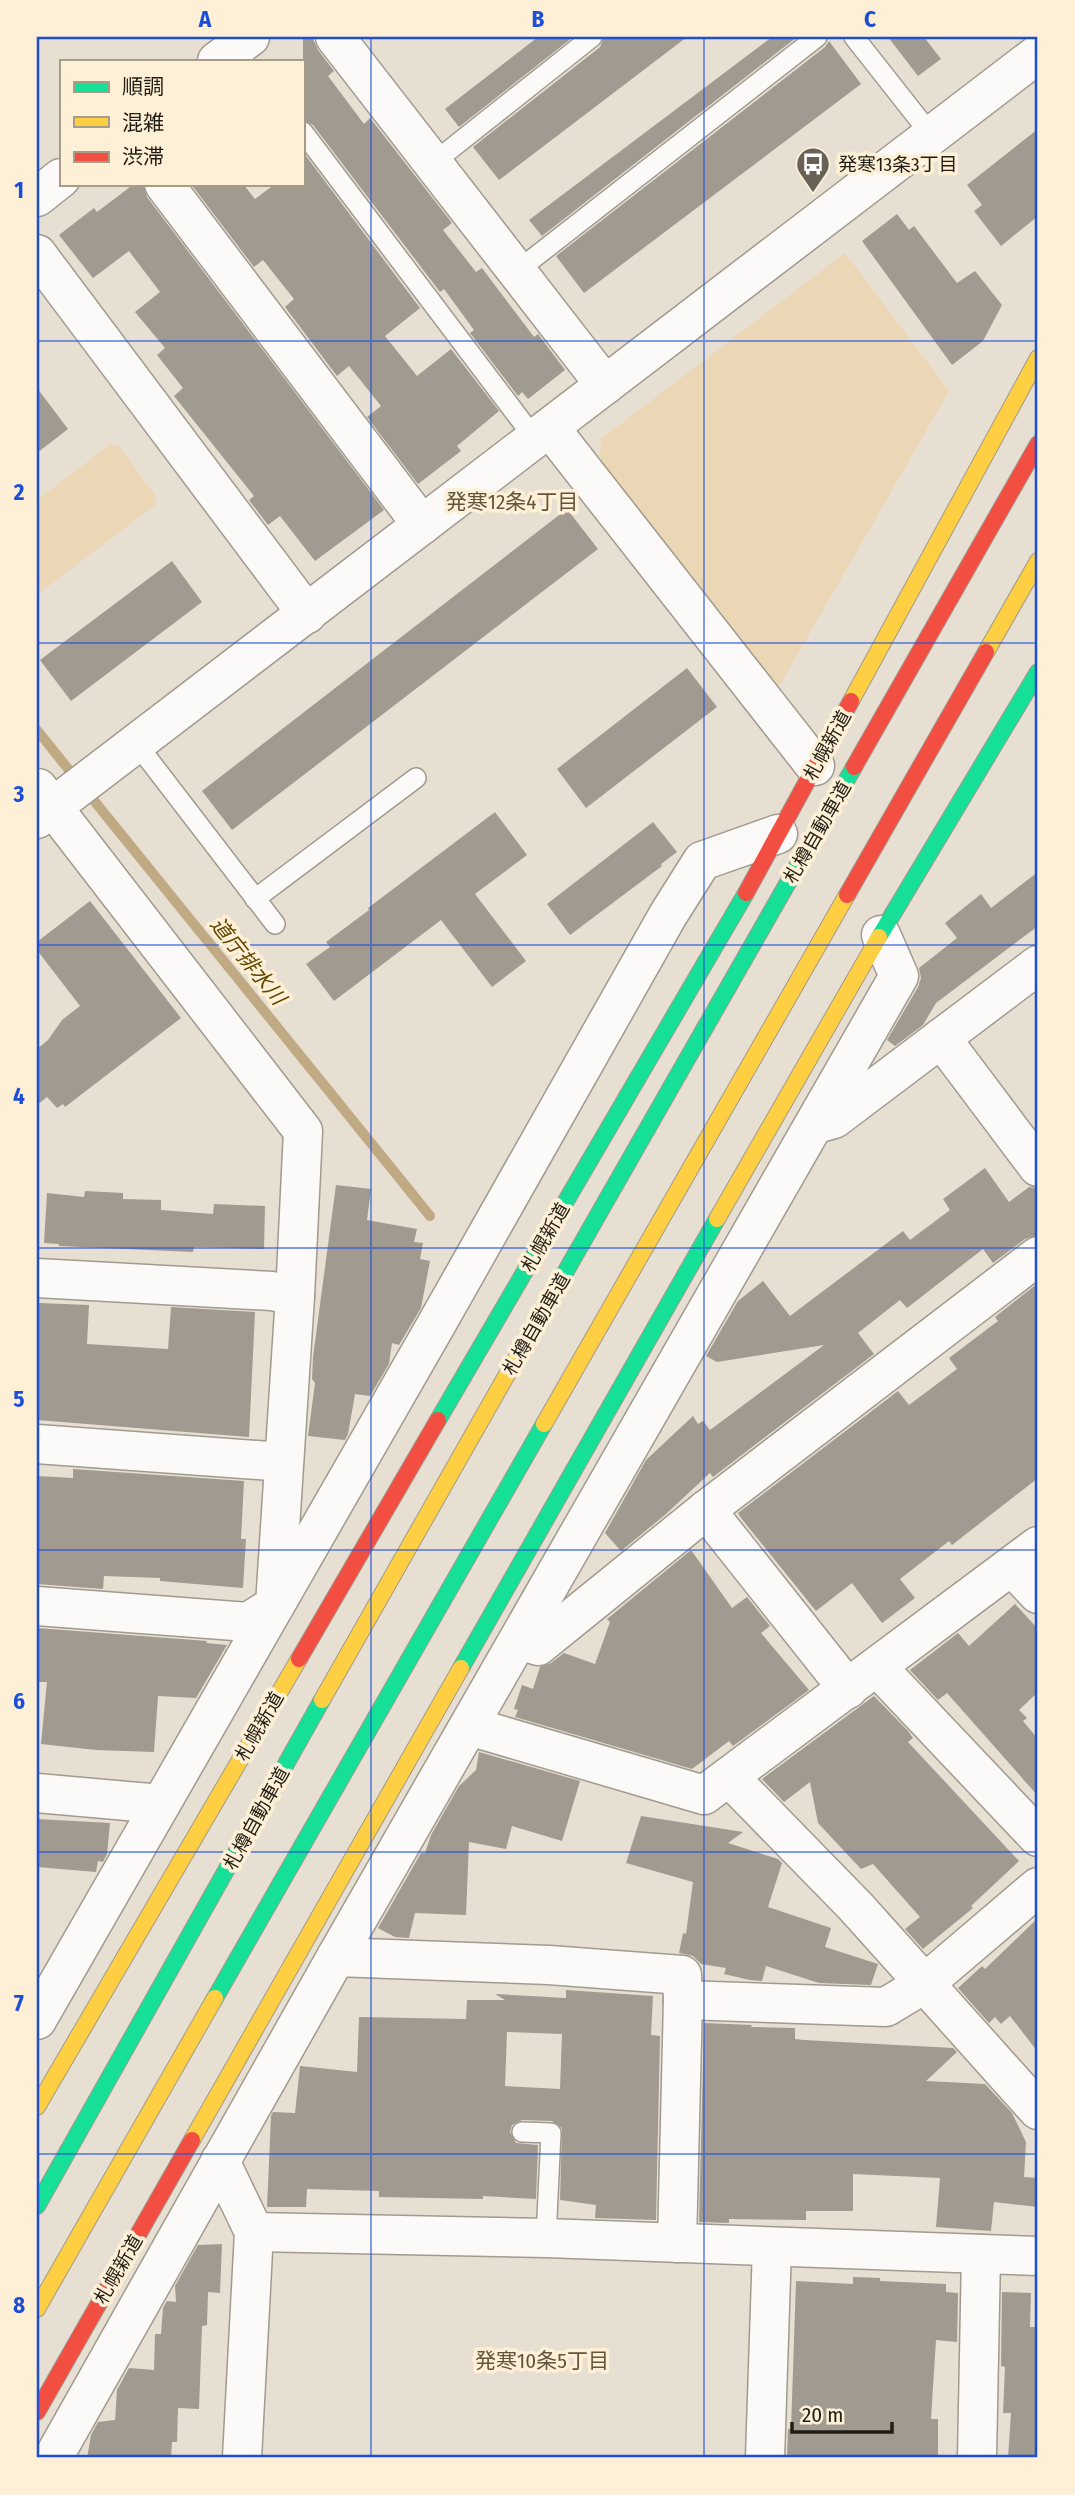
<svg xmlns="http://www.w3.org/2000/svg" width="1075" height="2495" viewBox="0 0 1075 2495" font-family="'Fira Sans Condensed','Noto Sans JP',sans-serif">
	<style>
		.green { fill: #ebd7b5 }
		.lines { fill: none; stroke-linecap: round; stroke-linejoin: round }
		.stream { stroke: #c0aa84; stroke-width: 10 }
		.building { fill: #a09a90; fill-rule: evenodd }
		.lane-casing { stroke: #a09a8f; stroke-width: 22 }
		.street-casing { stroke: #a09a8f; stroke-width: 41 }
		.fast-casing { stroke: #a09a8f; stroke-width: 18 }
		.slow-casing { stroke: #a09a8f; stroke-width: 18 }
		.jam-casing { stroke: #a09a8f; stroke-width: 18 }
		.lane { stroke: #fbfaf8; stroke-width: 19 }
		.street { stroke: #fbfaf8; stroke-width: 38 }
		.fast { stroke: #16e098; stroke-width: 16 }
		.slow { stroke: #ffcf43; stroke-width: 16 }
		.jam { stroke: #f24e42; stroke-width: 16 }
		.grid { fill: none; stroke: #1d4ed8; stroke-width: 2; stroke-opacity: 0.55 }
		.labels { text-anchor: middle; stroke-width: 7; stroke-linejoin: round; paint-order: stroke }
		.poi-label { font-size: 19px; fill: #221d14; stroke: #fef0d6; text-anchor: start }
		.street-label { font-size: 19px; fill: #221d14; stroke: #fef0d6 }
		.neighbourhood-label { font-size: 21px; fill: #61553f; stroke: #fef0d6 }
		.water-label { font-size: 21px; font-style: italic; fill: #614501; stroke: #fef0d6 }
		.neatline { fill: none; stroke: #1d4ed8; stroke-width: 2.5 }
		.grid-label { font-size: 23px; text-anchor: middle; font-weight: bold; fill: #1d4ed8 }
	</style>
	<rect width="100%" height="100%" fill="#e7dfd2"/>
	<!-- green -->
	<g class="green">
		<path d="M 845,253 L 949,391 L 777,690 L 600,461 L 601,439 Z"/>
		<path d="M 111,444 L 119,446 L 156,497 L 155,505 L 37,595 L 37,500 Z"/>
	</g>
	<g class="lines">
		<!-- stream -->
		<g class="stream">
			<path d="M 37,730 L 77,780"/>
			<path d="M 87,792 L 430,1216"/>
		</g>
	</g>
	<!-- building -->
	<g class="building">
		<path d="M 303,37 L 312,37 L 318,50 L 334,71 L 328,76 L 364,124 L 370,118 L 452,223 L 443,230 L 476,272 L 482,268 L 534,337 L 538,334 L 565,370 L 528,399 L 522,392 L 518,396 L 470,333 L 474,330 L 444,289 L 440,292 L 313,125 L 303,120 Z"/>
		<path d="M 538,37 L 573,37 L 459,127 L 445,109 Z"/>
		<path d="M 604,37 L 687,37 L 499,180 L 473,147 L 600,47 Z"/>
		<path d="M 772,37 L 797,37 L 542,236 L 529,220 Z"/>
		<path d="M 888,37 L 924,37 L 941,59 L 918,76 Z"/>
		<path d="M 829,41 L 861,84 L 584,293 L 556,256 L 825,47 Z"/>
		<path d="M 1038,129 L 1038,216 L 1001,246 L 974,211 L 982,205 L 967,185 Z"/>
		<path d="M 303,152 L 420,308 L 385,336 L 417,376 L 451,349 L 499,411 L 457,446 L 461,451 L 418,484 L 367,417 L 381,406 L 349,366 L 337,376 L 285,307 L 294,299 L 263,260 L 254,267 L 191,184 L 243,184 L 255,199 L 275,184 L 303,184 Z"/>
		<path d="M 134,184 L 143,184 L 147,197 L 384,510 L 315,561 L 280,516 L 268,525 L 249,500 L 254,496 L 174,396 L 183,388 L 157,355 L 165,348 L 135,312 L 160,292 L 129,251 L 93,278 L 59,235 L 94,208 L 97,212 Z"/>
		<path d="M 897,214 L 909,230 L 914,226 L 957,283 L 975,271 L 1002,305 L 983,341 L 952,365 L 862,241 Z"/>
		<path d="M 37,388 L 68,429 L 37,453 Z"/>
		<path d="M 567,509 L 598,549 L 232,830 L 202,791 Z"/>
		<path d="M 172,561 L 202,602 L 71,701 L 40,660 Z"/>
		<path d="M 687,668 L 717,707 L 586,808 L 557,769 Z"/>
		<path d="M 495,812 L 527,855 L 475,894 L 526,961 L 492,987 L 441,920 L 334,1001 L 306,964 L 330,947 L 326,942 L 369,910 L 368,908 Z"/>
		<path d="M 653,822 L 677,852 L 661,864 L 662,866 L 570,935 L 547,904 Z"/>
		<path d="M 1038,872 L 1038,926 L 936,1003 L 923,1025 L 895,1046 L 887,1040 L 918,987 L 921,978 L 919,968 L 957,938 L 945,923 L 981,894 L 991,908 Z"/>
		<path d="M 90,901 L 181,1018 L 65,1107 L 63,1104 L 57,1108 L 47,1097 L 37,1105 L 37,1049 L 48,1040 L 62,1020 L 80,1006 L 37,950 L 37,942 Z"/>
		<path d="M 985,1168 L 1009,1202 L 1029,1187 L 1038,1188 L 1038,1235 L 1025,1239 L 993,1263 L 983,1249 L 907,1308 L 900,1300 L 858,1333 L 874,1354 L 713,1477 L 710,1473 L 666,1514 L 621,1551 L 605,1533 L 646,1460 L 693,1416 L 698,1424 L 703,1421 L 710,1430 L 824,1345 L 717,1362 L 706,1356 L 738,1301 L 763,1281 L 790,1316 L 903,1231 L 910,1240 L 950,1210 L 943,1199 Z"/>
		<path d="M 336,1185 L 371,1189 L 367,1220 L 417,1229 L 414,1242 L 423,1243 L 420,1259 L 430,1261 L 421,1308 L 399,1345 L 392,1343 L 389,1364 L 370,1396 L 355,1394 L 348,1434 L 345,1440 L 308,1436 L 315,1383 L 312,1379 L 313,1357 Z"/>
		<path d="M 85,1191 L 123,1193 L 123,1199 L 161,1200 L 161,1210 L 213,1214 L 214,1204 L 265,1206 L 264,1249 L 203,1247 L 194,1247 L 193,1252 L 59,1246 L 59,1244 L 44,1243 L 47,1193 L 84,1197 Z"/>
		<path d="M 1038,1283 L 1038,1478 L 952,1545 L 949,1541 L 900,1579 L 915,1598 L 882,1623 L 852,1583 L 816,1611 L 741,1518 L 738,1513 L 898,1391 L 909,1405 L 957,1369 L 949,1358 L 998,1321 L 995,1317 Z"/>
		<path d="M 39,1303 L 89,1305 L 87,1344 L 168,1349 L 171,1307 L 255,1312 L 249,1437 L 37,1420 Z"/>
		<path d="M 73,1469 L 244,1481 L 241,1539 L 246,1539 L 243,1588 L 160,1581 L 160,1578 L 104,1576 L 103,1589 L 37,1584 L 37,1476 L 73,1478 Z"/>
		<path d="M 691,1550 L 732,1608 L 747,1597 L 770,1626 L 761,1633 L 809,1690 L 733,1746 L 729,1741 L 692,1769 L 515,1717 L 518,1710 L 514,1709 L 522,1685 L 533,1689 L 540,1667 L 551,1663 L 564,1653 L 595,1664 L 610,1622 L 607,1619 Z"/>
		<path d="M 1015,1604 L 1038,1629 L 1038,1692 L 1019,1710 L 1027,1718 L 1023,1721 L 1038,1739 L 1038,1796 L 947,1693 L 938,1700 L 910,1670 L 958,1633 L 969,1646 Z"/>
		<path d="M 37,1628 L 207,1641 L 206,1643 L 227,1645 L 196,1698 L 158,1696 L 154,1752 L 96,1750 L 41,1744 L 47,1682 L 37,1682 Z"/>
		<path d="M 874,1696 L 908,1731 L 913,1738 L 908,1742 L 1019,1861 L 971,1906 L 973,1908 L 923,1949 L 905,1929 L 920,1917 L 873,1864 L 861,1869 L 818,1823 L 810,1782 L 784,1802 L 762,1779 Z"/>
		<path d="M 479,1752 L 580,1781 L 562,1841 L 512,1826 L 506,1849 L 469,1842 L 466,1915 L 415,1913 L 409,1938 L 395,1937 L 378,1928 L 421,1853 L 425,1853 L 431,1835 L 459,1786 L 476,1770 Z"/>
		<path d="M 641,1816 L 743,1832 L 728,1843 L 778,1859 L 782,1863 L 768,1907 L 831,1928 L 825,1947 L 878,1964 L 871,1985 L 819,1983 L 766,1966 L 762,1981 L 750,1980 L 724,1974 L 726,1968 L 701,1964 L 693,1956 L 679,1953 L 683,1933 L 686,1934 L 693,1882 L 626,1863 Z"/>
		<path d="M 37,1819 L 110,1823 L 107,1854 L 103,1862 L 98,1861 L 96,1872 L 37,1867 Z"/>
		<path d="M 1038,1918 L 1038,2052 L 1010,2016 L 1001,2024 L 995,2017 L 989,2023 L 958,1988 L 982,1966 L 985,1969 Z"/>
		<path d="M 566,1990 L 653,1996 L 651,2035 L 660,2036 L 656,2220 L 595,2218 L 596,2205 L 560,2200 L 562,2128 L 552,2121 L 522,2120 L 512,2125 L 510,2132 L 516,2143 L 538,2145 L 536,2199 L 483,2196 L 483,2199 L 379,2197 L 379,2191 L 307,2189 L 306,2207 L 267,2207 L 271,2116 L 273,2112 L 295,2113 L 300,2066 L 357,2072 L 359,2017 L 466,2019 L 467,2000 L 505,2000 L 495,1994 L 566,1998 ZM 507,2032 L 562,2034 L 560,2089 L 505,2086 Z"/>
		<path d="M 704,2023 L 752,2025 L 751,2027 L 795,2028 L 795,2039 L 804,2040 L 953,2048 L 957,2052 L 926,2081 L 985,2084 L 1012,2113 L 1026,2142 L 1024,2177 L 1038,2178 L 1038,2207 L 994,2202 L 991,2231 L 936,2227 L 940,2178 L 853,2174 L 853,2211 L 806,2211 L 806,2220 L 729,2219 L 729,2223 L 699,2222 Z"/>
		<path d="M 222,2244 L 220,2293 L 208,2292 L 207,2325 L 202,2326 L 199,2409 L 178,2408 L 177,2442 L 172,2442 L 171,2458 L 87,2458 L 91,2435 L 98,2422 L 115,2420 L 117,2390 L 129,2368 L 154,2370 L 155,2334 L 161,2334 L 163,2308 L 167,2301 L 176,2302 L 175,2286 L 198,2245 Z"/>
		<path d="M 853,2277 L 880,2278 L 880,2281 L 946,2284 L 946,2292 L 958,2293 L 957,2342 L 936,2340 L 931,2419 L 938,2419 L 938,2457 L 851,2455 L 851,2458 L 787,2458 L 788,2429 L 791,2429 L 796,2281 L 853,2284 Z"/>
		<path d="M 1002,2292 L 1031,2293 L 1030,2327 L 1038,2327 L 1038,2458 L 1008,2458 L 1011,2413 L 1003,2413 L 1005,2367 L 1001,2366 Z"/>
	</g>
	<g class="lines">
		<!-- lane casing -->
		<g class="lane-casing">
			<g id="lane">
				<path d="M 854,37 L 932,136"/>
				<path d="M 303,132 L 535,439"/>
				<path d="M 433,163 L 592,37"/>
				<path d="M 517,271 L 817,37"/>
				<path d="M 136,743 L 275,924"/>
				<path d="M 255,899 L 416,778"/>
				<path d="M 522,2132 L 551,2133 L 546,2238"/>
			</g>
		</g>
		<!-- street casing -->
		<g class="street-casing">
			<g id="street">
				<path d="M 335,37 L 605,385"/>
				<path d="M 217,61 L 250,37"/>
				<path d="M 164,184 L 422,525"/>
				<path d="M 37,197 L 61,178"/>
				<path d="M 37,254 L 307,614"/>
				<path d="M 550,428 L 815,766"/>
				<path d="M 37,819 L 1038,54"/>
				<path d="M 941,1038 L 1038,1167"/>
				<path d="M 816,1124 L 834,1119 L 1038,965"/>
				<path d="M 37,1278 L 272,1291 L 295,1296"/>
				<path d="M 37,1444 L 284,1462"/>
				<path d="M 706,1510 L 848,1689"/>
				<path d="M 1012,1566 L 1038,1594"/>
				<path d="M 37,1606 L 248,1622 L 275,1605 L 295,1296 L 303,1131 L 38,788"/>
				<path d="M 519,1640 L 538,1646 L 706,1510 L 1038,1256"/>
				<path d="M 877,1667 L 1038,1837"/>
				<path d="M 469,1726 L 704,1795 L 1038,1546"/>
				<path d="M 729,1777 L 856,1907 L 1038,2110"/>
				<path d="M 37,1793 L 161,1804"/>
				<path d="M 336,1957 L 549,1965 L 682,1975 L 683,2000 L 886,2007 L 924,1984 L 1038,1887"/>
				<path d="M 37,2020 L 436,1325 L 668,915 L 702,861 L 778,834"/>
				<path d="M 220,2161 L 254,2232 L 242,2458"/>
				<path d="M 254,2232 L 546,2238 L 1038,2256"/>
				<path d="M 677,2243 L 683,2000"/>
				<path d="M 53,2458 L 336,1957 L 899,976 L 881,935"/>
				<path d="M 765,2458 L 772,2247"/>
				<path d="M 977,2458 L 981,2254"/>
			</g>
		</g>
		<!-- fast casing -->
		<g class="fast-casing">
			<g id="fast">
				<path d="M 879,937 L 1038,672"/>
				<path d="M 538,1320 L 854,767"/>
				<path d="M 438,1420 L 746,893"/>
				<path d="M 461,1668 L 717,1219"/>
				<path d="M 215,1998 L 544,1424"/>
				<path d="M 37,2206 L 322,1700"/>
			</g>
		</g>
		<!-- slow casing -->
		<g class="slow-casing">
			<g id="slow">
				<path d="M 986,652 L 1038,561"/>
				<path d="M 851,701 L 1038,358"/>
				<path d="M 717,1219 L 879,937"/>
				<path d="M 544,1424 L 847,895"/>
				<path d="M 322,1700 L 538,1320"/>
				<path d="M 37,2107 L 299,1659"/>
				<path d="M 192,2140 L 461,1668"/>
				<path d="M 37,2309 L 215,1998"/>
			</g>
		</g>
		<!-- jam casing -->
		<g class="jam-casing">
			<g id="jam">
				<path d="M 854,767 L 1038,444"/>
				<path d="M 746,893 L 851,701"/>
				<path d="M 847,895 L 986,652"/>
				<path d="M 299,1659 L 438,1420"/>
				<path d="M 37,2412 L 192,2140"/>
			</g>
		</g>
		<!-- lane -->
		<use href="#lane" class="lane"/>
		<!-- street -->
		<use href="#street" class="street"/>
		<!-- fast -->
		<use href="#fast" class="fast"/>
		<!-- slow -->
		<use href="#slow" class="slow"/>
		<!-- jam -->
		<use href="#jam" class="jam"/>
	</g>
	<!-- grid -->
	<path class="grid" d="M 371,37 L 371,2458M 704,37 L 704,2458M 37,341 L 1038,341M 37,643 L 1038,643M 37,945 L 1038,945M 37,1248 L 1038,1248M 37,1550 L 1038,1550M 37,1852 L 1038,1852M 37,2154 L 1038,2154"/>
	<!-- icons -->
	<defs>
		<g id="bus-pin" transform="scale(1.75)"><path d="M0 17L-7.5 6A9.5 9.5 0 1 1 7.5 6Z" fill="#676156" stroke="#fef0d6"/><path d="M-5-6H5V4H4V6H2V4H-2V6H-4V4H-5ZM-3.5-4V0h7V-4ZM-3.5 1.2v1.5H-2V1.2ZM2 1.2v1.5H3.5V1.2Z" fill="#fff"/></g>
	</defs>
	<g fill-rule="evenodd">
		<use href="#bus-pin" x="813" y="164"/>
	</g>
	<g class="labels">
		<!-- poi labels -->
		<g class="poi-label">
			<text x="838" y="171">発寒13条3丁目</text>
		</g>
		<!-- street labels -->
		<g class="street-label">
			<text transform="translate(827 745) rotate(-61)" y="7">札幌新道</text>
			<text transform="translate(817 832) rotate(-60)" y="7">札樽自動車道</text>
			<text transform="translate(545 1237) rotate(-60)" y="7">札幌新道</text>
			<text transform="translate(536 1324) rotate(-60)" y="7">札樽自動車道</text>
			<text transform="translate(259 1726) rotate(-60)" y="7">札幌新道</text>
			<text transform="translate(256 1818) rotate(-61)" y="7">札樽自動車道</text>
			<text transform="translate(118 2269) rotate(-60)" y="7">札幌新道</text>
		</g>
		<!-- neighbourhood labels -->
		<g class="neighbourhood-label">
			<text x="512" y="509">発寒12条4丁目</text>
			<text x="542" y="2368">発寒10条5丁目</text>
		</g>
		<!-- water labels -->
		<g class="water-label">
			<text transform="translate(248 961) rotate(51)" y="7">道庁排水川</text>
		</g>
	</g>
	<!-- border -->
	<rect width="1075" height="2495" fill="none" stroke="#fef0d6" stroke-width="77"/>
	<!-- legend -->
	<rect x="60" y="60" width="245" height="126" fill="#fef0d6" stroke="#a69c88" stroke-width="2"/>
	<rect x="74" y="82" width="35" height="10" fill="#16e098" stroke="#a69c88" stroke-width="2"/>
	<text x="122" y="94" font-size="21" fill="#221d14">順調</text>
	<rect x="74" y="117" width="35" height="10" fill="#ffcf43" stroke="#a69c88" stroke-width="2"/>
	<text x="122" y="130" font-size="21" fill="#221d14">混雑</text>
	<rect x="74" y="152" width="35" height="10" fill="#f24e42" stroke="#a69c88" stroke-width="2"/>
	<text x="122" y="164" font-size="21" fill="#221d14">渋滞</text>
	<!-- scale -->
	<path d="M792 2422v10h100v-10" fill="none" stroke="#221d14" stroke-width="3.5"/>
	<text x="802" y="2422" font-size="21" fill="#221d14" stroke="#fef0d6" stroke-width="5" paint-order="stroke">20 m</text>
	<rect x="38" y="38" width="998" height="2418" class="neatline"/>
	<g class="grid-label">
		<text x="205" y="27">A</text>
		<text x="538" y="27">B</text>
		<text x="870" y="27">C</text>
		<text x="19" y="198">1</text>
		<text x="19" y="500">2</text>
		<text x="19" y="802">3</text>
		<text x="19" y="1104">4</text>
		<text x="19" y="1407">5</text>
		<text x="19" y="1709">6</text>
		<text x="19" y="2011">7</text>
		<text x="19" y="2313">8</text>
	</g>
</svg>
